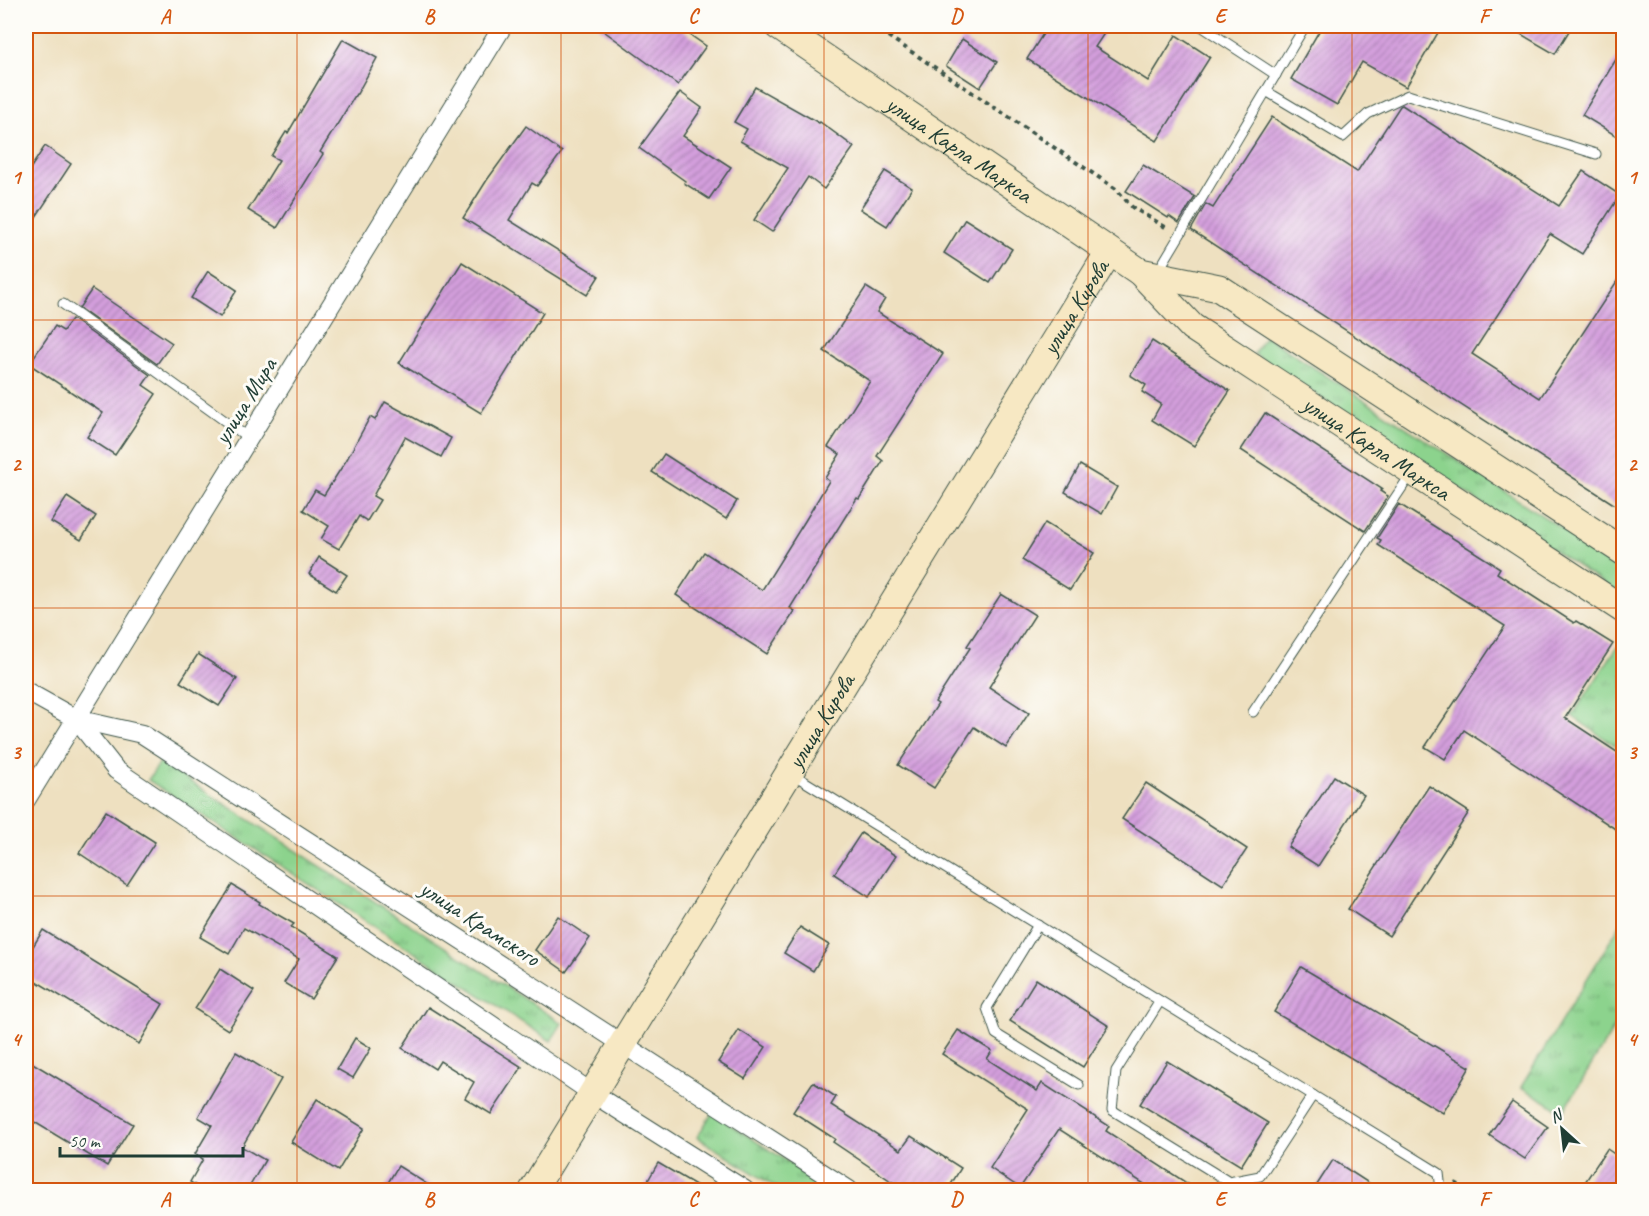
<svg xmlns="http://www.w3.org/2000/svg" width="1649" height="1216" viewBox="0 0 1649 1216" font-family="Caveat,sans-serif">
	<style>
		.grass { fill: url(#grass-tufts); stroke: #568860; stroke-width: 1.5 }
		.building { fill: url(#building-hatch) }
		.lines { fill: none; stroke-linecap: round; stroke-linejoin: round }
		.lane-casing { stroke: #3e5549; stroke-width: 11 }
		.street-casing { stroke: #3e5549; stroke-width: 20 }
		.secondary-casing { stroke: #3e5549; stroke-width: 29 }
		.path { stroke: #3e5549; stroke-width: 4; stroke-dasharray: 4.5 4.5; stroke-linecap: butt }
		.lane { stroke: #fff; stroke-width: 9 }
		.street { stroke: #fff; stroke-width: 18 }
		.secondary { stroke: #f7e8c3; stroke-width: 27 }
		.grid { fill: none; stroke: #d45610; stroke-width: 1.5; stroke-opacity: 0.55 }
		.labels { text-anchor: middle; stroke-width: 6; stroke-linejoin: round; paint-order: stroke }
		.street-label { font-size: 24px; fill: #1f3d34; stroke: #fdfcf7 }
		.neatline { fill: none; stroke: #d45610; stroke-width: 2 }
		.grid-label { font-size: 20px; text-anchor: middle; font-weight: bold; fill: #d45610 }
	</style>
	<defs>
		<pattern id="grass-tufts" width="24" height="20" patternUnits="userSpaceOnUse" patternTransform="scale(1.5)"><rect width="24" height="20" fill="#8cd38d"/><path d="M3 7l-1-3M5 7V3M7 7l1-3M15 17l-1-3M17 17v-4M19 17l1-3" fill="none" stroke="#72ac74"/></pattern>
		<pattern id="building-hatch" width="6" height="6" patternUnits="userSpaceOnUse" patternTransform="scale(1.5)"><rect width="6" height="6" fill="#d49fdd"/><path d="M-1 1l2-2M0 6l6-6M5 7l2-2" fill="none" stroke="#ab83b4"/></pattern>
	</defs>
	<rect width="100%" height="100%" fill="#fdfcf7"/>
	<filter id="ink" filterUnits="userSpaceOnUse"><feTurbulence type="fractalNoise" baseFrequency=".0167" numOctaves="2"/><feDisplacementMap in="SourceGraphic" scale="12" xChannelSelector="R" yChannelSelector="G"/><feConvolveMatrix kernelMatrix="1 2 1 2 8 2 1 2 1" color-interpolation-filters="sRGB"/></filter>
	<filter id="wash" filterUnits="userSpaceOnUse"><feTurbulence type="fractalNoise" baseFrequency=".008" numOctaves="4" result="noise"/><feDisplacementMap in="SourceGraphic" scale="24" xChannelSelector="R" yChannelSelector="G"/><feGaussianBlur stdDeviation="1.35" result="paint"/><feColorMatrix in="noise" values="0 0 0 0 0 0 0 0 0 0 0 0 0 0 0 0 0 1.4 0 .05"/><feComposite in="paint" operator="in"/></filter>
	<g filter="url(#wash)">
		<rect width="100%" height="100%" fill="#eee0c0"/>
		<!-- grass -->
		<g class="grass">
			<path d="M 1265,336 L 1623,568 L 1623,596 L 1254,354 Z"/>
			<path d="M 1617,647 L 1623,651 L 1623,751 L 1572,716 Z"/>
			<path d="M 160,762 L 562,1023 L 551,1041 L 148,780 Z"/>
			<path d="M 1623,920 L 1623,1013 L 1563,1112 L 1521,1087 Z"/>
			<path d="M 712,1113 L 832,1190 L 780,1190 L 697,1137 Z"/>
		</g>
		<g id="blocks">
			<!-- building -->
			<g class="building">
				<path d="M 597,26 L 677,26 L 706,46 L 678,85 Z"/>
				<path d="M 1048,26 L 1109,26 L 1095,47 L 1148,81 L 1176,35 L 1210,57 L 1157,141 L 1027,59 Z"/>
				<path d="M 1322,26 L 1442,26 L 1406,87 L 1362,62 L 1337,105 L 1291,79 Z"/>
				<path d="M 1507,26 L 1572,26 L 1555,54 Z"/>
				<path d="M 343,39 L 377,58 L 357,94 L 356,94 L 320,152 L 323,154 L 277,228 L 248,210 L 279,160 L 271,156 L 286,132 L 288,133 Z"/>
				<path d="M 962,39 L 997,62 L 980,88 L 946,66 Z"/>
				<path d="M 1623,48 L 1623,140 L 1582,115 Z"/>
				<path d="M 755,87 L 819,123 L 820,122 L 854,147 L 824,189 L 808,177 L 772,232 L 754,220 L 788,168 L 740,141 L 747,129 L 734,122 Z"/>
				<path d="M 680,92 L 702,108 L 683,136 L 731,167 L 709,199 L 684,183 L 685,181 L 639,148 Z"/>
				<path d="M 1402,105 L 1559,206 L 1583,171 L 1620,195 L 1582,254 L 1550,234 L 1472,354 L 1540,398 L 1623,272 L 1623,510 L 1191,230 L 1206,204 L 1213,208 L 1272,117 L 1357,172 L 1400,106 Z"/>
				<path d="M 526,126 L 562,152 L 537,186 L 532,183 L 509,220 L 599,276 L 587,295 L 463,218 L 487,180 Z"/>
				<path d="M 45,146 L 71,164 L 26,232 L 26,175 Z"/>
				<path d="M 1143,165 L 1195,197 L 1179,223 L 1169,216 L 1168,218 L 1126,191 Z"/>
				<path d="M 885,171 L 912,188 L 887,226 L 860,209 Z"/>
				<path d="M 965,219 L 1012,249 L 990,283 L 944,253 Z"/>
				<path d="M 462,262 L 543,313 L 481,413 L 399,363 Z"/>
				<path d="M 208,271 L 237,290 L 220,317 L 191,298 Z"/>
				<path d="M 866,287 L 885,299 L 877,312 L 943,354 L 877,456 L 883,461 L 859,499 L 857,498 L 822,554 L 823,555 L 790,608 L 795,611 L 767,654 L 676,595 L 704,552 L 762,590 L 805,521 L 829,481 L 825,478 L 840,454 L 828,447 L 870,381 L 824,351 Z"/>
				<path d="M 92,289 L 172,343 L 157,364 L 79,308 Z"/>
				<path d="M 72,319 L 150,375 L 143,385 L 156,394 L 115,455 L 87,437 L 103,413 L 29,364 L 55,326 L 63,331 Z"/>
				<path d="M 1152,341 L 1230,391 L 1194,446 L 1152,420 L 1161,404 L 1142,392 L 1146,385 L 1130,375 Z"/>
				<path d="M 385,402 L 451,438 L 441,457 L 405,437 L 373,496 L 380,500 L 367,521 L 359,516 L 339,549 L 321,539 L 329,526 L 303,510 L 315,490 L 324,495 L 347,459 L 370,417 L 375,420 Z"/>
				<path d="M 1265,413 L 1382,489 L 1380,491 L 1388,496 L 1365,531 L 1241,450 Z"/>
				<path d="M 664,454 L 737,501 L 726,519 L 652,472 Z"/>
				<path d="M 1080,465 L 1117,487 L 1102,514 L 1065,492 Z"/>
				<path d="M 67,497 L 96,516 L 81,540 L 51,522 Z"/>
				<path d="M 1399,504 L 1500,568 L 1497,573 L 1574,623 L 1576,621 L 1613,644 L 1565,718 L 1623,756 L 1623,834 L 1464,730 L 1445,759 L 1425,747 L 1505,626 L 1378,545 L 1381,540 L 1377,538 Z"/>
				<path d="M 1045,523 L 1094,553 L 1070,590 L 1022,560 Z"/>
				<path d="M 319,557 L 347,575 L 336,591 L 309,574 Z"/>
				<path d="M 1001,594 L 1035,615 L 989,687 L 1029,713 L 1006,748 L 974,727 L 934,788 L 898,765 L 938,704 L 935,702 L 970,648 L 967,646 Z"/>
				<path d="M 198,654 L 237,679 L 219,706 L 180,682 Z"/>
				<path d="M 1334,776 L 1364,795 L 1318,866 L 1288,847 Z"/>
				<path d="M 1146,783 L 1247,849 L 1223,885 L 1122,819 Z"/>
				<path d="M 1429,786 L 1469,812 L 1389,936 L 1348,909 Z"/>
				<path d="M 106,811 L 155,842 L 127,885 L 79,853 Z"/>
				<path d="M 861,833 L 896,856 L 869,897 L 834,874 Z"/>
				<path d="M 232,885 L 260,902 L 259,904 L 294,924 L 291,927 L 338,956 L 311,999 L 284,983 L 299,959 L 244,928 L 229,954 L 200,937 Z"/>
				<path d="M 558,916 L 590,938 L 566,972 L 535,950 Z"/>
				<path d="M 800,927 L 829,945 L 813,971 L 784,953 Z"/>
				<path d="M 43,930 L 163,1004 L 139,1044 L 26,975 L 26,958 Z"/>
				<path d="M 1301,967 L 1470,1067 L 1443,1113 L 1274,1012 Z"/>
				<path d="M 220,969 L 254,991 L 228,1030 L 195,1009 Z"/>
				<path d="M 1036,979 L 1109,1026 L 1083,1067 L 1010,1021 Z"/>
				<path d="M 428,1007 L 522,1067 L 491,1114 L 465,1098 L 474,1082 L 440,1061 L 435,1069 L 402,1048 Z"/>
				<path d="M 739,1030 L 766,1047 L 745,1079 L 718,1062 Z"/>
				<path d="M 958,1030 L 992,1051 L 987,1059 L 1037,1091 L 1042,1083 L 1109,1126 L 1106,1131 L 1199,1191 L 1155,1191 L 1059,1129 L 1020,1188 L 990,1168 L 1028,1109 L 942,1054 Z"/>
				<path d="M 355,1038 L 371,1048 L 353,1078 L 337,1069 Z"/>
				<path d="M 236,1052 L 281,1079 L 242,1147 L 265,1160 L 247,1191 L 204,1191 L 190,1182 L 203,1159 L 195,1154 L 212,1125 L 198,1117 Z"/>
				<path d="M 26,1059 L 133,1124 L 107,1166 L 26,1117 Z"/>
				<path d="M 1167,1061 L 1268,1123 L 1241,1166 L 1140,1104 Z"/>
				<path d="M 813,1082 L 836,1097 L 831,1105 L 901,1150 L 911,1136 L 961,1168 L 947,1191 L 906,1191 L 833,1142 L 835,1139 L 793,1112 Z"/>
				<path d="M 317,1099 L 364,1128 L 338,1171 L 291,1142 Z"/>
				<path d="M 1512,1102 L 1548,1127 L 1525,1159 L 1489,1135 Z"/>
				<path d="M 1607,1149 L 1623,1160 L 1623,1191 L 1579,1191 Z"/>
				<path d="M 1333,1160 L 1381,1191 L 1313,1191 Z"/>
				<path d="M 658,1163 L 706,1191 L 642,1191 Z"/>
				<path d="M 398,1166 L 438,1191 L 383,1191 Z"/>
			</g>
		</g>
	</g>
	<g filter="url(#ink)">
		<use href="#blocks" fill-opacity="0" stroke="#3e5549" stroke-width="1.5"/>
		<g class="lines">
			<!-- lane casing -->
			<g class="lane-casing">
				<g id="lane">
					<path d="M 1201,26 L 1276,75"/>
					<path d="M 1266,91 L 1343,137 L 1368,114 L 1408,95 L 1596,154"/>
					<path d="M 1157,273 L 1305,26"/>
					<path d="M 63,304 L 250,439"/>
					<path d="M 1253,712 L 1411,474"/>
					<path d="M 791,773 L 1439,1173 L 1441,1190"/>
					<path d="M 1038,925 L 987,1008 L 996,1034 L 1079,1085"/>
					<path d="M 1160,1001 L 1116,1071 L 1112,1110 L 1229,1182 L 1260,1176 L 1313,1095"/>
				</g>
			</g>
			<!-- street casing -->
			<g class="street-casing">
				<g id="street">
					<path d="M 26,691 L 76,719 L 142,734 L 849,1190"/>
					<path d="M 76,719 L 116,770 L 592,1093 L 745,1190"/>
					<path d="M 26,800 L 503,26"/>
				</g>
			</g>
			<!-- secondary casing -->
			<g class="secondary-casing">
				<g id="secondary">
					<path id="s1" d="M 778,26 L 1140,272 L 1192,327 L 1624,610"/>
					<path d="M 1140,272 L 1219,288 L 1624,552"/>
					<path id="s2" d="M 533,1190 L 1109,252"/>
				</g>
			</g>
			<!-- path -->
			<g class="path">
				<path d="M 873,26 L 1116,189 L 1132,207 L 1167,228"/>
				<path d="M 1455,1183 L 1468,1190"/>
			</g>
			<!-- lane -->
			<use href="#lane" class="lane"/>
			<!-- street -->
			<use href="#street" class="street"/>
			<!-- secondary -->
			<use href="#secondary" class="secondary"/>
		</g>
	</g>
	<!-- grid -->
	<path class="grid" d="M 297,26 L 297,1190M 561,26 L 561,1190M 824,26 L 824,1190M 1088,26 L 1088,1190M 1352,26 L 1352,1190M 26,320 L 1624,320M 26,608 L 1624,608M 26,896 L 1624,896"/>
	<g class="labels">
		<!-- street labels -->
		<g class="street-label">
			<text dy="8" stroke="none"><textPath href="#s1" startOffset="219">улица Карла Маркса</textPath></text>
			<text dy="8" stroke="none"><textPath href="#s2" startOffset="1036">улица Кирова</textPath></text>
			<text transform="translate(245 401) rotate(-58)" y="8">улица Мира</text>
			<text dy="8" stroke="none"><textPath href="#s1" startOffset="734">улица Карла Маркса</textPath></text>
			<text dy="8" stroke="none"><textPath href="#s2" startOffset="550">улица Кирова</textPath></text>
			<text transform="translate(480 923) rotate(33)" y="8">улица Крамского</text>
		</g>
	</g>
	<!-- margin -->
	<rect width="1649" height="1216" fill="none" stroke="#fdfcf7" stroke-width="66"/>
	<!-- north arrow -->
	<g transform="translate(1562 1129) rotate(333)" stroke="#fdfcf7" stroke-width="4.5" paint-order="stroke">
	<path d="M0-4.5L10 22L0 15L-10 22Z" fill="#1f3d34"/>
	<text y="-9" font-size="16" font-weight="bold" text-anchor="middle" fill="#1f3d34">N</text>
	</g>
	<!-- scale -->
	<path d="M60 1147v9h183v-9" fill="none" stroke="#1f3d34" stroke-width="3"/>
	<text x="69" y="1147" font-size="18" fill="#1f3d34" stroke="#fdfcf7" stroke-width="4.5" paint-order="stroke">50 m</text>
	<rect x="33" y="33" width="1583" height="1150" class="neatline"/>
	<g class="grid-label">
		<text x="165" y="23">A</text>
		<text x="429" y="23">B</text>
		<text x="693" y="23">C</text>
		<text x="956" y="23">D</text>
		<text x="1220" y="23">E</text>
		<text x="1484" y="23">F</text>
		<text x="16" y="184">1</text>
		<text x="1632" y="184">1</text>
		<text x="16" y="471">2</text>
		<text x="1632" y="471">2</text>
		<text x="16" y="759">3</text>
		<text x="1632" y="759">3</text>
		<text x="16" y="1046">4</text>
		<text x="1632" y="1046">4</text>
		<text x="165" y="1206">A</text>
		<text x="429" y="1206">B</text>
		<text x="693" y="1206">C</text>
		<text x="956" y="1206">D</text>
		<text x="1220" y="1206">E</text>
		<text x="1484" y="1206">F</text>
	</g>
</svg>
